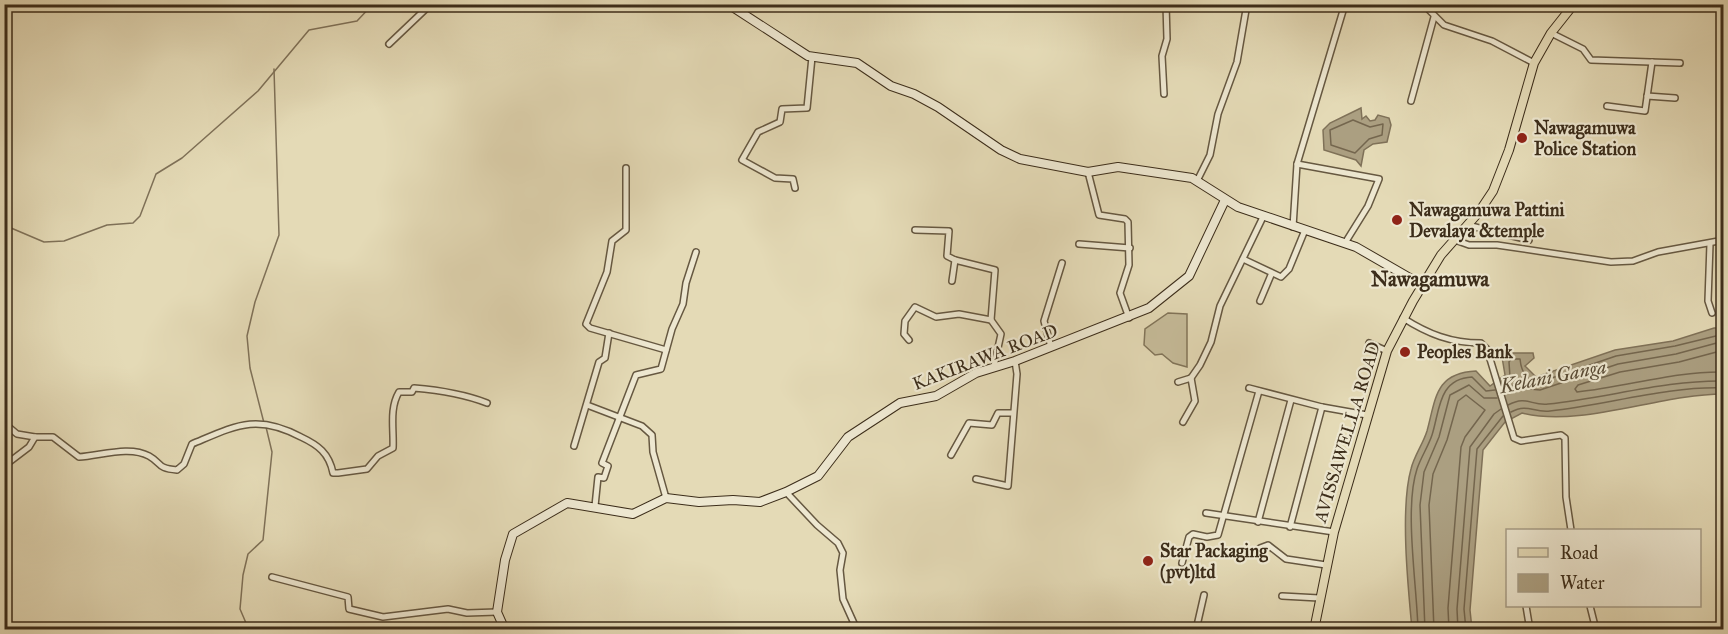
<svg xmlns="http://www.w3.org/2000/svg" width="1728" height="634" viewBox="0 0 1728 634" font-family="'IM FELL Great Primer',serif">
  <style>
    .green { fill: #c7bd9b; stroke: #82755a; stroke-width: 1.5 }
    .water { fill: #ab9f81; stroke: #7f7158; stroke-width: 1.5 }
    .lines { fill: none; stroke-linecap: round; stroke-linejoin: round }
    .shore { stroke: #74664e; stroke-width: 1.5 }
    .stream { stroke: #7f7158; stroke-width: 1.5 }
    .street-casing { stroke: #665841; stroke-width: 8 }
    .secondary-casing { stroke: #3c2d1a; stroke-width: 10 }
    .primary-casing { stroke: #3c2d1a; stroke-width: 10 }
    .street { stroke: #ede7d0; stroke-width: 5 }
    .secondary { stroke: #ede7d0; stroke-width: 8 }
    .primary { stroke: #e4dab6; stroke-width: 8 }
    .poi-dot { fill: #8f2418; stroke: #ede7d0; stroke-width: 2 }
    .labels { text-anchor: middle; stroke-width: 4.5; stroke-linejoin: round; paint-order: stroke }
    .poi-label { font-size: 18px; font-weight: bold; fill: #3c2d1a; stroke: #ede7d0; text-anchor: start }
    .street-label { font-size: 18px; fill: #3c2d1a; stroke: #ede7d0 }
    .water-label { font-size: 20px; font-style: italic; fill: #584a34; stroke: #ede7d0 }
    .quarter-label { font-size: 21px; font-weight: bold; fill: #3c2d1a; stroke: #ede7d0 }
  </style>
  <rect width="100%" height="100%" fill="#e4dab6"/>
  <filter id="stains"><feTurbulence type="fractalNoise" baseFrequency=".00333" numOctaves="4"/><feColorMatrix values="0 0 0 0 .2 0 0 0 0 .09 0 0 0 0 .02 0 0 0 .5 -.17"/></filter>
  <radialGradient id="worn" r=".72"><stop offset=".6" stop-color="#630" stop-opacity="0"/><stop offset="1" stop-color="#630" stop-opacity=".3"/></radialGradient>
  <polygon class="green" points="1168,313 1187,314 1187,367 1173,363 1162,354 1155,355 1144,345 1145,329"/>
  <g class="water">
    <polygon points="1361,108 1362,119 1366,116 1370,121 1375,120 1378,115 1389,118 1391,125 1387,142 1373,144 1364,150 1361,166 1356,160 1324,150 1323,130 1330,123"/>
    <path d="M1714,328H1723V394C1660,394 1581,428 1522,413L1505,422L1483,450L1470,610L1472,629H1412C1408,587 1400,508 1411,469C1414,456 1423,444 1427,431C1436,398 1435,373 1476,371L1490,386L1505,375L1502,357L1509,353H1533L1534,358L1525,366L1536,377L1615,350L1673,341Z"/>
  </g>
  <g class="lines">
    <g class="shore">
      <polygon points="1353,120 1370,127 1383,124 1382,135 1369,139 1355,153 1331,145 1330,130"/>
      <path d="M1724,350L1679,362L1620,372L1578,385L1575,389L1577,392C1627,387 1674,371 1724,372"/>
      <path d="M1502,386L1510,377L1509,362L1511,359H1520C1521,369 1525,380 1537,383L1616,356L1675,346L1724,334"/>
      <polyline points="1505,393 1518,380 1530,389 1540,390 1618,364 1676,354 1724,341"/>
      <path d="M1508,405C1527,395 1531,406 1548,404C1607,398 1665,380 1724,381"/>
      <path d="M1511,412C1528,403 1533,413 1550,411C1607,405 1666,386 1724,388"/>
      <path d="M1418,630C1417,586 1404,508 1417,469C1421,457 1428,447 1432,435C1440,410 1438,379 1472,377L1486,391L1495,390"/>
      <polyline points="1425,630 1420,505 1424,472 1439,437 1450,395 1469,385 1484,398 1497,398"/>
      <polyline points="1434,630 1429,505 1433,474 1447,440 1458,401 1466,395 1485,410 1465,437 1461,447 1448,608 1449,630"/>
      <polyline points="1458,630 1457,609 1470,447 1494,414 1501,409"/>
      <polyline points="1466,630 1464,609 1477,449 1503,416"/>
    </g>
    <g class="stream">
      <polyline points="4,225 44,242 64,241 107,225 133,223 140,216 156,174 182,158 258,91 309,30 357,21 373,4"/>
      <polyline points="264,423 250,368 247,336 255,302 279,235 274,69"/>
      <polyline points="249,630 240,609 243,575 248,554 263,540 272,452 266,427"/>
    </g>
    <defs>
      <g id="street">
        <polyline points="1423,4 1444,25 1492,41 1534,63"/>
        <polyline points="1551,33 1583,49 1591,60 1680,63"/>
        <polyline points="389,44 431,4"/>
        <polyline points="1164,94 1162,56 1167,39 1166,4"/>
        <polyline points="1647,96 1675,98"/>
        <polyline points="1411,101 1434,17"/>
        <polyline points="1607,106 1645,111 1652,62"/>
        <polyline points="1297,164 1379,179 1368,206 1345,243"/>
        <polyline points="626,168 626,230 612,241 607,272 586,324 590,328 666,350"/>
        <polyline points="1088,172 1099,215 1125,219 1128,222 1129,265 1120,293 1129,318"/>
        <polyline points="1197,181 1210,155 1218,114 1237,62 1247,4"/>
        <polyline points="795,188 793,179 775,178 742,160 758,132 780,122 782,109 807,108 812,57"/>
        <polyline points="1467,225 1529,240"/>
        <polyline points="1293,227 1297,164 1345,4"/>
        <polyline points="915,230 949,231 947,256 955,260"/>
        <polyline points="1455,240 1469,245 1497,245 1611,262 1633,261 1658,252 1724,240"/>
        <polyline points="1079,244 1130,248"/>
        <polyline points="1710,244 1708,301 1712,313"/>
        <polyline points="1243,259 1281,277 1289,269 1305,230"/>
        <polyline points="952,281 955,260 995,270 991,320 1001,334 994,366"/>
        <polyline points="1260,301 1271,275"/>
        <path d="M1403,318C1428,334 1451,343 1481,343L1487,349L1514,438L1521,441L1561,435L1565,438L1566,497L1571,530"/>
        <polyline points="909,340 904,334 905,321 915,307 936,317 959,314 991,320"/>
        <polyline points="1369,343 1387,351"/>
        <polyline points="1051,347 1044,321 1062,263"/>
        <polyline points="1178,382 1191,378 1200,365 1211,342 1220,306 1263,217"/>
        <polyline points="1249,388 1322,407 1367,415"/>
        <polyline points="587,405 642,426 652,435 653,452 666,498"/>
        <polyline points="1183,422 1195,401 1191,378"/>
        <polyline points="4,423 17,434 35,437 29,447 4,466"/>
        <path d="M35,437H53L79,457C100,456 129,445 149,456C163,464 156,468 177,470L184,464L192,444C235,426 256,413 301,437C318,445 329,453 333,473H338L367,469L378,456L393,448C394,429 389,409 399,392H412L414,388C438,390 464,394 487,403"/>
        <polyline points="574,446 599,362 605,358 609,333"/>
        <polyline points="951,455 969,423 992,425 998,413 1013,413"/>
        <polyline points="976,479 1008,486 1017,374 1015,361"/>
        <polyline points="786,492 817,525 838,543 843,553 840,570 843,599 857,630"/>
        <polyline points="595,506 598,477 604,478 608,466 602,463 636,375 661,369 672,329 683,304 686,283 696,252"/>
        <polyline points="1206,513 1334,532"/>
        <polyline points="1258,522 1291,400"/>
        <polyline points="1290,527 1322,407"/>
        <polyline points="1261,553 1260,548 1268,545 1286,559 1326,565"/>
        <polyline points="1182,563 1189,537 1193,534 1207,537 1218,535 1259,391"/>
        <polyline points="272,577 348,597 349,609 383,617 448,609 467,613 497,612"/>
        <polyline points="1282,596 1319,598"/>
        <polyline points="1526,606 1530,630"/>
        <polyline points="1590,606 1596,630"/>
        <polyline points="1196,630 1204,595"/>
      </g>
      <g id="secondary">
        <polyline points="728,4 808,56 857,63 891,86 914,94 938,107 1001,150 1020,159 1088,172 1118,167 1192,178 1238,207 1356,247 1422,285"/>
        <polyline points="505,630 497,612 505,560 513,534 567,503 633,514 666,498 699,502 733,500 760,502 786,492 818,476 848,437 900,403 936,396 976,373 1015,361 1149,308 1189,276 1225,200"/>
      </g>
      <polyline id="primary" points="1314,630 1334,532 1387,351 1413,301 1441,255 1479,212 1493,191 1509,150 1534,63 1551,33 1574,4"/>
    </defs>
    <use href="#street" class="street-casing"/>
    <use href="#secondary" class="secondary-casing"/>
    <use href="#primary" class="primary-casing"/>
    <use href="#street" class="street"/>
    <use href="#secondary" class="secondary"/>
    <use href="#primary" class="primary"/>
  </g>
  <g class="poi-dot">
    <circle cx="1522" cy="138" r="6"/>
    <circle cx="1397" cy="220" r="6"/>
    <circle cx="1405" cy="352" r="6"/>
    <circle cx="1148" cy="561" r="6"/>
  </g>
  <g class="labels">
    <g class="poi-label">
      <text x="1534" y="134">Nawagamuwa<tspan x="1534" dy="21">Police Station</tspan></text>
      <text x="1409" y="216">Nawagamuwa Pattini<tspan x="1409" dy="21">Devalaya &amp;temple</tspan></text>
      <text x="1417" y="358">Peoples Bank</text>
      <text x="1160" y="557">Star Packaging<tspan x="1160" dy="21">(pvt)ltd</tspan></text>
    </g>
    <g class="street-label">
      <text transform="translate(985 357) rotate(-21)" y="6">KAKIRAWA ROAD</text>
      <text transform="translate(1347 432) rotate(-73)" y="6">AVISSAWELLA ROAD</text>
    </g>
    <g class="water-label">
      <text transform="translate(1553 376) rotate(-11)" y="7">Kelani Ganga</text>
    </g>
    <g class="quarter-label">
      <text x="1430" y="286">Nawagamuwa</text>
    </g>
  </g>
  <rect width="1728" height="634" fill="none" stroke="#e4dab6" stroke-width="24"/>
  <rect x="6" y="6" width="1716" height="622" fill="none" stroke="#3c2d1a" stroke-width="3"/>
  <rect x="12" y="12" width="1704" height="610" fill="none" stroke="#3c2d1a" stroke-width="1.5"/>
  <rect x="1506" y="529" width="195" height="78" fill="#ede7d0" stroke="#a69d87" stroke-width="1.5"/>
  <rect x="1518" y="548" width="30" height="9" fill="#e4dab6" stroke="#a69d87" stroke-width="1.5"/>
  <text x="1560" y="559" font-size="18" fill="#3c2d1a">Road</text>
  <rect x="1518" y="574" width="30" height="18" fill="#ab9f81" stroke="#a69d87" stroke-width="1.5"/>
  <text x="1560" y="589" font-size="18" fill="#3c2d1a">Water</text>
  <rect width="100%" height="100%" filter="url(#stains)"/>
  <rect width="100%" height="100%" fill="url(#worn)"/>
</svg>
